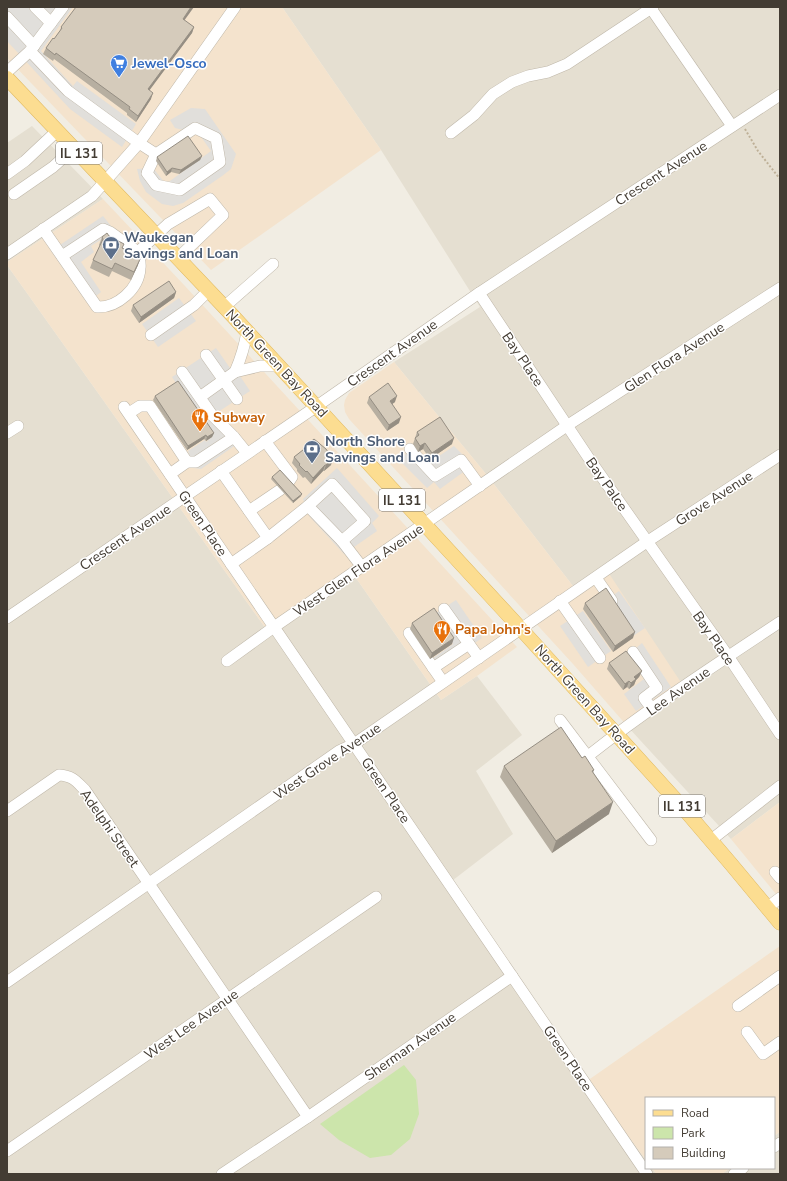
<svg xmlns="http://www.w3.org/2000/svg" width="787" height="1181" viewBox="0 0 787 1181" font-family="'Nunito Sans',sans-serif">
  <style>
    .residential { fill: #e5dfd1 }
    .commercial { fill: #f4e3cd }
    .green { fill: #cce5ab }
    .parking { fill: #e1dfdb }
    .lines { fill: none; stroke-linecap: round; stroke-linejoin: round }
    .minor-casing { stroke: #bfb7a9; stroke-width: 12 }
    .major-casing { stroke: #e1ba61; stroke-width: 15 }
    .path { stroke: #beb097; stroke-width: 2; stroke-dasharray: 2 2; stroke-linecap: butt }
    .minor { stroke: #fff; stroke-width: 11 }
    .major { stroke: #fcdd91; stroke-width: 14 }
    .wall { fill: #b7afa1 }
    .shaded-wall { fill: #958e83 }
    .building { fill: #d5cbbb; stroke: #958e83 }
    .labels { text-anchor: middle; stroke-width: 3; stroke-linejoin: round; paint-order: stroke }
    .shield { fill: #fff; stroke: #7b7670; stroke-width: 1 }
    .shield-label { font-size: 13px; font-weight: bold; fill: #433c33 }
    .shop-label { font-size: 14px; font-weight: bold; fill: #366cbe; stroke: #fff; text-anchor: start }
    .street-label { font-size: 14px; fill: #433c33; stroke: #fff }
    .service-label { font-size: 14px; font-weight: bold; fill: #4e5e75; stroke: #fff; text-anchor: start }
    .food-label { font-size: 14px; font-weight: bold; fill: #c56008; stroke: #fff; text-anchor: start }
  </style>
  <rect width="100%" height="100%" fill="#f1ede3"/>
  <g class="residential">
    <polygon points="282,7 780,7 780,802 731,839 628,727 573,586 486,474 394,362 480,307 381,150"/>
    <polygon points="32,126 103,199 7,262 7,143"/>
    <polygon points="7,265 271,636 356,578 441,700 477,676 522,735 476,771 513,834 444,887 646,1160 646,1168 652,1168 656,1174 7,1174"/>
    <polygon points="780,1132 780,1174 722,1174 730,1168 774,1168 774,1136"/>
  </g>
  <g class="commercial">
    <polygon points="7,7 282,7 381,150 211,270 7,58"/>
    <polygon points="103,199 185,286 517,647 477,676 441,700 356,578 271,636 7,265 7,262"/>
    <polygon points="394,362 486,474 573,586 604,566 684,687 628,727 573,664 349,419 345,412 344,405 345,400 349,393"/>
    <polygon points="780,802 780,899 731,839"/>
    <polygon points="780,946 780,1132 774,1136 774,1098 646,1098 646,1160 587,1081"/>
    <polygon points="652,1168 730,1168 722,1174 656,1174"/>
  </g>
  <polygon class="green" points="404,1065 416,1080 419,1114 410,1139 391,1155 370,1158 339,1140 320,1124"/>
  <g class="parking">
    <polygon points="7,7 73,7 41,51 73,86 77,81 136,124 122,147 70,109 7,41"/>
    <polygon points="191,108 205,109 236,154 231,169 222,176 183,203 173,206 162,204 146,192 140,181 137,169 153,168 165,183 170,181 211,151 199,134 175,128 170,120"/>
    <polygon points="103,216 115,231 91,246 94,252 81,262 101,292 87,303 51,251"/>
    <polygon points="179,298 196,321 158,347 142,324"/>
    <polygon points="216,348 230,368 240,376 250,391 218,412 243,440 201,469 193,468 188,451 205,440 206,442 212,437 172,377"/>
    <polygon points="454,446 473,465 440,489 434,482 427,488 399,460 407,453 430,462"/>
    <polygon points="337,468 379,516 372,523 377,531 344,554 310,517 303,499"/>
    <polygon points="619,591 645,628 633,636 608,599"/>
    <polygon points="456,600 482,638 432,672 426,663 453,644 433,615"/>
    <polygon points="583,611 611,651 588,667 560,626"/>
    <polygon points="642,643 671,687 636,711 624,694 644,679 626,657"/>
  </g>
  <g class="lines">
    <defs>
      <g id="minor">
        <polyline points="35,7 51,23"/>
        <polyline points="650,7 732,126"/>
        <polyline points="7,17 34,46"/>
        <polyline points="30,51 68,91 139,143 156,154 195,128 216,138 220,162 180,190 156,185 147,173 156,154"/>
        <polyline points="7,72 30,51 63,7"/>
        <polyline points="451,133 474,115 493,94 512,82 528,76 548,72 567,64 653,7"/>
        <polyline points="7,174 25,161 57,131"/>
        <polyline points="14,194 53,167 74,148"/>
        <path d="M43,229L97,307C117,308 139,289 140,268C141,263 139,257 138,252L168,224L210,199L223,215L178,258"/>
        <polyline points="7,254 92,196 139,143 235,7"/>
        <polyline points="62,256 103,229 110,232 138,252"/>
        <polyline points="479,293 592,463 728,656 780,734"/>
        <polyline points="224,307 273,264"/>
        <polyline points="151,335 194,305 209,290"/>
        <polyline points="206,355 237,399"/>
        <polyline points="182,372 212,415 234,437 247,453"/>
        <path d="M235,372C241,358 245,345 247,331"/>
        <polyline points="200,397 235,372 260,366 279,366"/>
        <polyline points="124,407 647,1174"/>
        <polyline points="129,413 140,406 150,406 187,462"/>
        <polyline points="7,433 18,426"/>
        <polyline points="265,441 292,477 288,483"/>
        <polyline points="410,449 435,476 461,460 480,486"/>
        <polyline points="221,471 268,538 231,564"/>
        <polyline points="170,474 187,462 196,462 234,437"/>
        <polyline points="308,506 342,541 362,567"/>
        <polyline points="249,511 280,490"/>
        <polyline points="268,538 308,506 332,484 365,521 342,541"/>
        <polyline points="596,578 612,601"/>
        <polyline points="560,601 600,658"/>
        <polyline points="444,609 479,658"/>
        <polyline points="7,618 317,406 479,293 780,95"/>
        <polyline points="409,633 443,682"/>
        <polyline points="633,652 657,688 644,698 652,709"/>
        <polyline points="227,661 274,627 568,425 780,288"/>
        <polyline points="433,668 469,644"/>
        <polyline points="560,720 651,840"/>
        <path d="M588,756C649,708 715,665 780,622"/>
        <path d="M7,811L59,775C73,776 76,781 85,790L308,1117"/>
        <polyline points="711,840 780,786"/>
        <polyline points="775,872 780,878"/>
        <polyline points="768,907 780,898"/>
        <polyline points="7,982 339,751 354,744 648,541 780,455"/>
        <polyline points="738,1006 780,976"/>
        <polyline points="747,1032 763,1054 780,1042"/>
        <polyline points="774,1147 780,1143"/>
        <polyline points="7,1151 376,897"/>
        <polyline points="222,1174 308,1117 512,976"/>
        <polyline points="734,1174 743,1168"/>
      </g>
      <polyline id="major" points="7,78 231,314 521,629 684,809 731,864 780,923"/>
    </defs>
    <use href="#minor" class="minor-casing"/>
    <use href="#major" class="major-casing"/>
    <polyline class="path" points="745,129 758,151 780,179"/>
    <use href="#minor" class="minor"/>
    <use href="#major" class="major"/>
  </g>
  <g class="wall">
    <polygon points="184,20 194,27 192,33 149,90 151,99 136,122 127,115 127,113 54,59 53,61 43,54 46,48 54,39 60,31 61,27"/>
    <polygon points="202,156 200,160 179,174 171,172 166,176 156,161 157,157"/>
    <polygon points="109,236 122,248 138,265 131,280 112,271 109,277 90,268 93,260 100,246 99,245 102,237"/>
    <polygon points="176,292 174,298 139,323 131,311 133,305"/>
    <polygon points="155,396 214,433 212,437 206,441 204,439 187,450 153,400"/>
    <polygon points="369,397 395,402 392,404 399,423 387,431 367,403"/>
    <polygon points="417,432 452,444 430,459 423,449 418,452 413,444"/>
    <polygon points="307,445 331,465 324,471 323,471 311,484 305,477 303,478 297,471 297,469 292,463 294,457 307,447"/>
    <polygon points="272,477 301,496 293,503 271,479"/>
    <polygon points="585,603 633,638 613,652 583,609"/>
    <polygon points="412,623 452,644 430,659 410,629"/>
    <polygon points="609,663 642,671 639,677 636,680 634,685 629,689 627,687 623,690 607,669"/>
    <polygon points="582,758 594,770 593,773 609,814 552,853 500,777 504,766"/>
  </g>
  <g class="shaded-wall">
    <polygon points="191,7 194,7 181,25 183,19"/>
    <polygon points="194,27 192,33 146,95 148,89"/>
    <polygon points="153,93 151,99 136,122 138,116"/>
    <polygon points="202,156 200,160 179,174 181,170"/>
    <polygon points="172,168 171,172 166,176 167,172"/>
    <polygon points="141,257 138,265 131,280 134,272"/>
    <polygon points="176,292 174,298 139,323 141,317"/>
    <polygon points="397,396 395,402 388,407 390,401"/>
    <polygon points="401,417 399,423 387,431 389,425"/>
    <polygon points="214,433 212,437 206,441 207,437"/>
    <polygon points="206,435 204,439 187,450 188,446"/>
    <polygon points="454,438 452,444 430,459 432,453"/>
    <polygon points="425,443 423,449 418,452 420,446"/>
    <polygon points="333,459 331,465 324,471 326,465"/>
    <polygon points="325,465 323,471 311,484 313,478"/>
    <polygon points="302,494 301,496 293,503 293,501"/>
    <polygon points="635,632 633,638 613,652 615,646"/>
    <polygon points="454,638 452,644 430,659 432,653"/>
    <polygon points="642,671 639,677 636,680 634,685 629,689 631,683 634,677"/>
    <polygon points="629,681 627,687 623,690 625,684"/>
    <polygon points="613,802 609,814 552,853 556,841"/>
  </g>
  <g class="building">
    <polygon points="76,7 191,7 183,19 194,27 148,89 153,93 138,116 129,109 130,107 56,53 55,55 46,48 53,38 54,39 62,28 61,27"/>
    <polygon points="188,136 202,156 181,170 172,168 167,172 157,157"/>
    <polygon points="107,233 109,236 124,244 122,248 141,257 134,272 115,263 112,269 93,260 103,239 102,237"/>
    <polygon points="169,281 176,292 141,317 133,305"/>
    <polygon points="178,381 214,433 207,437 206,435 188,446 155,396"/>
    <polygon points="388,383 397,396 390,401 401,417 389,425 369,397"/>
    <polygon points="440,417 454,438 432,453 425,443 420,446 415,438 419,435 417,432"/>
    <polygon points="314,439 326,449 333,459 326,465 325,465 313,478 307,471 306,472 299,465 300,464 294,457 308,446 307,445"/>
    <polygon points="280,470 302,494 293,501 272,477"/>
    <polygon points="606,588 635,632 615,646 585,603"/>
    <polygon points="434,608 454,638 432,653 412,623"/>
    <polygon points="626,651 642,671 634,677 636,679 631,683 629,681 625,684 609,663"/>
    <polygon points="561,727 582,758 585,756 594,770 592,771 613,802 556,841 504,766"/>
  </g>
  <defs>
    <symbol id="supermarket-pin" viewBox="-11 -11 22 30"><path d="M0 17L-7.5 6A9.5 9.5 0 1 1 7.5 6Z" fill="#3f7fe0" stroke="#fff"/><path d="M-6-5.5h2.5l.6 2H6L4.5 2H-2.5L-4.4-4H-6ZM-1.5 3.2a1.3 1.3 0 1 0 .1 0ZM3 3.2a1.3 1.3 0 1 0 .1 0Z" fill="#fff"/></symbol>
    <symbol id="bank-pin" viewBox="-11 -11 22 30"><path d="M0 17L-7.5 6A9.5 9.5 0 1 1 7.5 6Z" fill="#5c6f8a" stroke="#fff"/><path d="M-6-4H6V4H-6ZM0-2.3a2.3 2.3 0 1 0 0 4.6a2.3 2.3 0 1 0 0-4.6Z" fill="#fff"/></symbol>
    <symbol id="restaurant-pin" viewBox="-11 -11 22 30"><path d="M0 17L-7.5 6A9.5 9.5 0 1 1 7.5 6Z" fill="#e8710a" stroke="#fff"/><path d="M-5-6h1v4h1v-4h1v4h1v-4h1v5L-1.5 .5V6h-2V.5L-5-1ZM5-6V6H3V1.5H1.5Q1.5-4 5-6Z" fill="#fff"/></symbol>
  </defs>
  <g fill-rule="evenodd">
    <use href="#supermarket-pin" x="109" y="53" width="20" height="27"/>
    <use href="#bank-pin" x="101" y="235" width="20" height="27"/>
    <use href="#restaurant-pin" x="190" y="407" width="20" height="27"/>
    <use href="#bank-pin" x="302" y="439" width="20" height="27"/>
    <use href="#restaurant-pin" x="432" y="619" width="20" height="27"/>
  </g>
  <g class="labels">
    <g class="shield">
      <rect x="56" y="142" width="46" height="22" rx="3"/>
      <rect x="379" y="489" width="46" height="22" rx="3"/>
      <rect x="659" y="795" width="46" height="22" rx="3"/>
    </g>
    <g class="shield-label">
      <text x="79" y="158">IL 131</text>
      <text x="402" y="505">IL 131</text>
      <text x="682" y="811">IL 131</text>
    </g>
    <g class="shop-label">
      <text x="132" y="68">Jewel-Osco</text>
    </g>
    <g class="street-label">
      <text transform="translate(661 173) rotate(-33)" y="5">Crescent Avenue</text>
      <text transform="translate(392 353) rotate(-35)" y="5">Crescent Avenue</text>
      <text transform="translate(674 357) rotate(-33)" y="5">Glen Flora Avenue</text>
      <text transform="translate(523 359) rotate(56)" y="5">Bay Place</text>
      <text transform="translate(277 363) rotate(47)" y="5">North Green Bay Road</text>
      <text transform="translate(607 484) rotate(55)" y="5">Bay Palce</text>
      <text transform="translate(714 498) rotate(-33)" y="5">Grove Avenue</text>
      <text transform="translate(203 523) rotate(56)" y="5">Green Place</text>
      <text transform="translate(125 537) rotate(-34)" y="5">Crescent Avenue</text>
      <text transform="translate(358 570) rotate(-34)" y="5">West Glen Flora Avenue</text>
      <text transform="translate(714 638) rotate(55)" y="5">Bay Place</text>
      <text transform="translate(678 691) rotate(-35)" y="5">Lee Avenue</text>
      <text transform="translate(585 699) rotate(48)" y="5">North Green Bay Road</text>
      <text transform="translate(327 761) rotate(-34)" y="5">West Grove Avenue</text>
      <text transform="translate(386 790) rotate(56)" y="5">Green Place</text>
      <text transform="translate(110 828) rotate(55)" y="5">Adelphi Street</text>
      <text transform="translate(191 1024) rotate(-35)" y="5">West Lee Avenue</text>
      <text transform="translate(410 1046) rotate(-35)" y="5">Sherman Avenue</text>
      <text transform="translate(568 1058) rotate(56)" y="5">Green Place</text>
    </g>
    <g class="service-label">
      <text x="124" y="242">Waukegan<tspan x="124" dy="16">Savings and Loan</tspan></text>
      <text x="325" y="446">North Shore<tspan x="325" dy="16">Savings and Loan</tspan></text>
    </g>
    <g class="food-label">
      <text x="213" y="422">Subway</text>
      <text x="455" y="634">Papa John's</text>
    </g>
  </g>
  <rect width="787" height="1181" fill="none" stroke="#433c33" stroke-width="16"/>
  <rect x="645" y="1097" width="130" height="72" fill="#ffffff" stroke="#b4b1ad"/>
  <rect x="653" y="1110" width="20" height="6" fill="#fcdd91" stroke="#b4b1ad"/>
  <text x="681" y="1117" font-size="12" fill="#433c33">Road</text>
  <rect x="653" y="1127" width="20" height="12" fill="#cce5ab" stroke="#b4b1ad"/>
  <text x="681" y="1137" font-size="12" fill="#433c33">Park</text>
  <rect x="653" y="1147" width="20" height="12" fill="#d5cbbb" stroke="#b4b1ad"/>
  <text x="681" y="1157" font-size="12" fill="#433c33">Building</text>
</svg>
